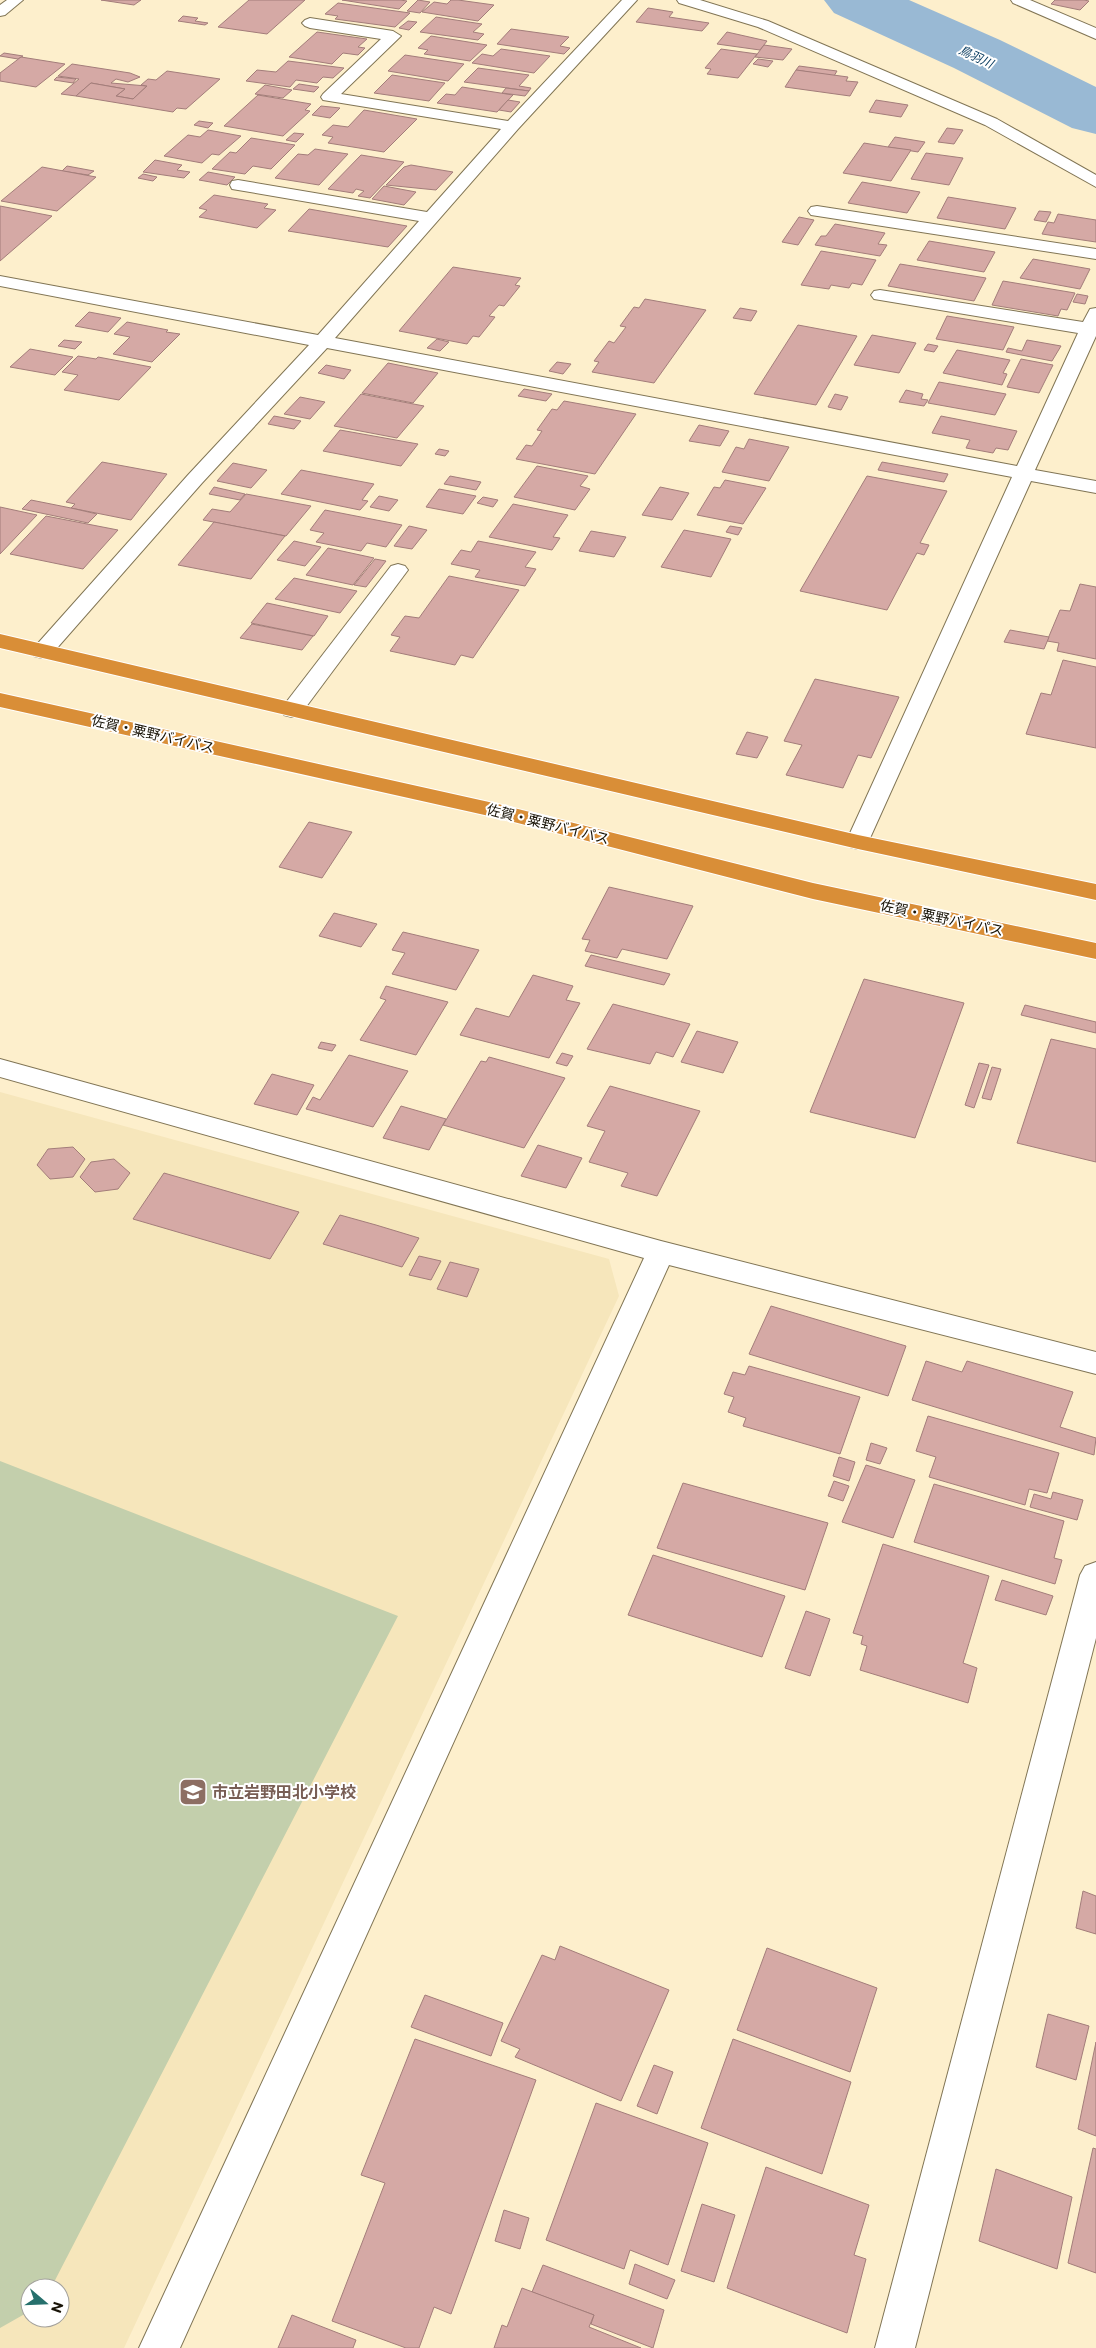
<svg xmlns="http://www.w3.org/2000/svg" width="1096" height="2348" viewBox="0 0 1096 2348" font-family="Commissioner,'Noto Sans JP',sans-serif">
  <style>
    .built { fill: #f6e6bb; fill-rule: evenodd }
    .green { fill: #c3cfac }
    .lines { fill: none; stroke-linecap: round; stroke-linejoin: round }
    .river { fill: #99b9d4; fill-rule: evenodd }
    .building { fill: #d5a9a5; stroke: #a37d7a }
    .street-casing { stroke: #817555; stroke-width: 2 }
    .highway-casing { stroke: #fff; stroke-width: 2 }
    .street { fill: #fff; fill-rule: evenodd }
    .highway { fill: #d98e37; fill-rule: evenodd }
    .labels { text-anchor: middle; stroke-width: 4; stroke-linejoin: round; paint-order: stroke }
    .far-water-label { font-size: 12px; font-style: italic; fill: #00365b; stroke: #fff }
    .street-label { font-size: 14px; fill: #181307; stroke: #fff }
    .near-education-label { font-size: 16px; font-weight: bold; fill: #785e54; stroke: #fff; text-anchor: start }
  </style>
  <rect width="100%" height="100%" fill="#fdefcc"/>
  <path class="built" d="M0,1092L609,1259L619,1296L124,2348H0ZM30,2288H60V2318H30Z"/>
  <polygon class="green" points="0,1461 398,1616 51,2288 30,2288 30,2311 0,2328"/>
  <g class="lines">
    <polygon class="river" points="824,0 909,0 1000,40 1096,87 1096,134 1072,128 954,68 834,13"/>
  </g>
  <g class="building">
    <polygon points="101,0 141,0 134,5"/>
    <polygon points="249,0 305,0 267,34 218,27"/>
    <polygon points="342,0 400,0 407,1 399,9"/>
    <polygon points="418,0 430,2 420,13 407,11"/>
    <polygon points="451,0 458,0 494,5 478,21 422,12 434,2 447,4"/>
    <polygon points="1055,0 1084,0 1089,1 1080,10 1051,4"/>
    <polygon points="338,3 410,13 395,27 335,19 338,16 325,14"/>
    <polygon points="648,8 673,12 669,17 709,23 702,31 636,22"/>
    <polygon points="183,16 198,18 195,21 208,23 205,25 178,21"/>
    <polygon points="436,17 482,24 473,32 484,34 478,40 420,32"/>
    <polygon points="408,21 417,22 409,30 399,28"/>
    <polygon points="511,29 569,37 560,46 570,48 564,54 497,44"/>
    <polygon points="317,32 367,39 358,47 365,48 358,55 343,53 332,64 289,57"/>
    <polygon points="727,32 767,41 760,50 717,44"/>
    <polygon points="431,36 487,45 470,61 424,54 428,50 418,48"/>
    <polygon points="764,45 792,49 783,60 755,57"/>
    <polygon points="501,49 550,56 534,73 472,63 482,54 493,56"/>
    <polygon points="721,49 757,54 738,78 707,74 711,69 705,68"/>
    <polygon points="4,53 23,56 18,59 0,56"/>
    <polygon points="405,55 464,64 448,81 388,71"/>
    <polygon points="21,57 65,64 36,87 0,81 0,73"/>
    <polygon points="758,59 773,61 768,67 753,64"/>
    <polygon points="288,61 344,68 333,78 323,77 317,83 296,80 290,87 246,81 257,70 276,72"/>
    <polygon points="72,64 130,73 140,77 128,82 116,79 111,83 147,86 133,99 116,96 125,89 91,83 76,96 61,94 79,79 58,76"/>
    <polygon points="799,66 837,71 834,76 796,70"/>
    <polygon points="478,68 529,75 519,86 531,88 529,91 464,82"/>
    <polygon points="796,70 848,77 846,81 858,82 850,96 785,87"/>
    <polygon points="167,71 220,79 186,109 177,108 173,112 76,96 91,83 125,89 116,96 133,99 147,86 141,85 148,79 156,80"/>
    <polygon points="392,75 445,83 429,101 374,93"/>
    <polygon points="57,77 76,79 73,83 54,80"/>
    <polygon points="299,84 319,87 314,92 293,89"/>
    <polygon points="265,85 292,90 283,98 255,94"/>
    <polygon points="462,87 513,95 497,112 437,103 446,94 455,95"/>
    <polygon points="506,88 529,91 525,96 502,93"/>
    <polygon points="258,95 311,104 305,110 310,111 283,136 224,126"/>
    <polygon points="508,100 520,102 511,112 499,110"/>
    <polygon points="876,100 908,105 901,117 869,112"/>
    <polygon points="321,106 340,108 330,118 312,115"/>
    <polygon points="364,110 417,119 384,152 328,143 333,137 322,135 333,125 348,127"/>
    <polygon points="199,121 213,123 208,128 194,125"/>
    <polygon points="947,128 963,130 954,144 938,142"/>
    <polygon points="208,130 241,136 219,155 212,154 202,163 164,156 188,135 200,137"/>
    <polygon points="294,133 304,134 296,142 286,140"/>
    <polygon points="895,137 925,142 918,152 888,147"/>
    <polygon points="251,138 295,145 271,169 253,166 245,174 212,169 230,152 236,153"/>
    <polygon points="864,143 888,147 911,150 891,181 843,173"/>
    <polygon points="315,149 348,154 319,185 275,178 298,154 308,155"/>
    <polygon points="926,153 963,158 949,185 911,179"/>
    <polygon points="361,155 404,162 370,198 358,196 364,191 356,189 353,193 328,189"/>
    <polygon points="155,160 182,165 177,170 190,172 184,178 143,172"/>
    <polygon points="411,165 453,172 436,190 386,185 404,167"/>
    <polygon points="67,166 94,171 88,175 62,171"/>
    <polygon points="42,167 96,177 57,211 1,201"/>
    <polygon points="208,172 235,177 227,185 199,180"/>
    <polygon points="143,174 157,177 153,181 138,178"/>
    <polygon points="862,182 920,192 907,213 848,203"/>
    <polygon points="384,186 416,192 404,205 372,199"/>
    <polygon points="214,195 268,204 264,208 276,210 257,228 199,217 207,210 199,208"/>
    <polygon points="948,197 1016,208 1005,229 937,218"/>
    <polygon points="0,206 52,216 0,261"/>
    <polygon points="309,209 407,226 388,247 288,231"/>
    <polygon points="1039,211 1051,212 1046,222 1034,220"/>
    <polygon points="1058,214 1096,220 1096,242 1042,234 1048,222 1054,223"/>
    <polygon points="799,217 814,220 798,245 782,242"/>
    <polygon points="835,224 885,233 878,244 887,245 880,256 815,245 821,236 826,236"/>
    <polygon points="929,241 995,252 984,272 917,260"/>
    <polygon points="821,251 876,260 862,285 852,283 849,288 831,285 829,289 801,285"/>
    <polygon points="1033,259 1090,269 1080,289 1020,278"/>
    <polygon points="900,264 986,278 974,301 888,286"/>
    <polygon points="453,267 521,278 515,285 520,286 504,306 499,305 489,316 495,317 479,337 473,336 467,344 399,331"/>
    <polygon points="1003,281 1075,293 1067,310 1061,309 1058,316 992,305"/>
    <polygon points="1077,294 1088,296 1085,304 1073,302"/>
    <polygon points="645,299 706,310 654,383 592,372 599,362 594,361 609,341 614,343 626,327 620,326 634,307 639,308"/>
    <polygon points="740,308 757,311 751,321 733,318"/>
    <polygon points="89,312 121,318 108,332 75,326"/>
    <polygon points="947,316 1014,327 1003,350 936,339"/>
    <polygon points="127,322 168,330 166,332 180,334 152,362 113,354 130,337 114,334"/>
    <polygon points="798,325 857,336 816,405 754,394"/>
    <polygon points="872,335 916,343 899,373 854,365"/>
    <polygon points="437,339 449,342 440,351 427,348"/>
    <polygon points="64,340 82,342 75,349 58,346"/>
    <polygon points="1027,340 1061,346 1052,361 1006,352 1008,348 1022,351"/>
    <polygon points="928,344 938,346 934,352 924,350"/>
    <polygon points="30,349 73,357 55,375 10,367"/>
    <polygon points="957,350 1010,360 1003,373 1007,374 1002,385 943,373"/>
    <polygon points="78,356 96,359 98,357 151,367 119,400 64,390 78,375 62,372"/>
    <polygon points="1021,359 1053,365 1039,393 1007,387"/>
    <polygon points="557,362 571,364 563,374 549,371"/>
    <polygon points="388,363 438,373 413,403 362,393"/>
    <polygon points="326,365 351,370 344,379 318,373"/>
    <polygon points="939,382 1006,394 995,415 928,403"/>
    <polygon points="524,389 552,394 546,401 518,396"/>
    <polygon points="906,390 923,394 921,399 928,400 924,406 899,402"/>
    <polygon points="361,394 424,406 397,438 334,426"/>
    <polygon points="835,394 848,397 841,410 828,407"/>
    <polygon points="300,397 325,402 310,419 284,414"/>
    <polygon points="564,401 636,414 595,474 516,459 526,445 532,446 542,431 537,430 552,409 557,410"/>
    <polygon points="274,416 301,421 294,429 268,424"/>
    <polygon points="941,416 1017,431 1008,450 996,448 993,453 966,448 970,440 932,433"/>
    <polygon points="699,425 729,431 720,446 689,441"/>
    <polygon points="340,430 418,444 401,466 323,451"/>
    <polygon points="749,439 789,447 769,481 722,472 736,447 744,449"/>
    <polygon points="439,449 449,451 445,456 435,454"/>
    <polygon points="102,462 167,474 131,520 71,508 75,504 66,502"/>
    <polygon points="882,462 948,474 944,482 878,470"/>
    <polygon points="233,463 267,470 251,488 217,481"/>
    <polygon points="537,466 588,476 580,486 590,489 575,510 514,497"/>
    <polygon points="301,470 374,484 362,500 368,501 360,510 281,494"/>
    <polygon points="450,476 481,482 476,490 444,484"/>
    <polygon points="867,476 947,491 920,543 929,545 924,555 917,553 887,610 800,591"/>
    <polygon points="725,480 766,488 743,524 697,515 714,487 720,488"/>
    <polygon points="214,487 245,494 240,500 209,494"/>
    <polygon points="660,487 689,493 672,520 642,515"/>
    <polygon points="439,489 476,496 463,514 426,507"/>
    <polygon points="246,494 311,506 286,536 203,520 212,509 230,512"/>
    <polygon points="379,496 398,500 389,511 370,507"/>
    <polygon points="483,497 498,500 493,507 477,503"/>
    <polygon points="31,500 71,508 97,514 88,523 22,509"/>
    <polygon points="513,504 568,515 553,537 560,538 552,550 489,537"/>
    <polygon points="0,507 37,515 0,554"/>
    <polygon points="325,510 402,525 386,547 367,543 361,551 316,542 324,533 310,530"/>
    <polygon points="46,516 118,530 83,569 10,554"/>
    <polygon points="214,522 285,536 251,579 178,565"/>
    <polygon points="409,526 427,530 412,549 394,546"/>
    <polygon points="730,526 742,528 738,535 726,532"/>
    <polygon points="684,530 731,539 711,577 661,567"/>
    <polygon points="591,531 626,537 614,557 579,551"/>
    <polygon points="294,541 321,547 305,566 277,560"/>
    <polygon points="478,541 536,552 525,567 536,569 525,586 475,577 480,570 451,564 461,550 471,552"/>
    <polygon points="328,548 374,558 353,585 306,575"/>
    <polygon points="375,559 386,561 366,587 354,585"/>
    <polygon points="449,576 519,590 473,658 461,655 455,665 390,651 400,637 391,635 405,616 419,618"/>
    <polygon points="294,578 357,591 340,613 275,599"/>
    <polygon points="1080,584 1096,587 1096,659 1057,651 1059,643 1047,641 1060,610 1070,611"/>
    <polygon points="267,603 328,616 314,636 251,623"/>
    <polygon points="252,624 313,636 302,650 240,638"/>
    <polygon points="1010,630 1049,637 1044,649 1004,642"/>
    <polygon points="1063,660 1096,667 1096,748 1026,734 1041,693 1051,695"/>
    <polygon points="815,679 899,697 871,758 858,755 843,788 786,775 802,745 784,741"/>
    <polygon points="747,732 768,737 757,758 736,754"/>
    <polygon points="309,822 352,832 322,878 279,867"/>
    <polygon points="609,887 693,906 667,959 622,949 617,958 585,951 590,940 582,939"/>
    <polygon points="334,913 377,924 361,947 319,936"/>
    <polygon points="403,932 479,950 456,990 392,974 405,953 392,950"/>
    <polygon points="591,955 670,974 664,985 585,966"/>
    <polygon points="533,975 573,986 566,1000 580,1003 549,1058 460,1035 476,1008 509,1017"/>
    <polygon points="864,979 964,1003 915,1138 810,1112"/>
    <polygon points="386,986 448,1002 416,1055 360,1040 386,1000 380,998"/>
    <polygon points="613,1004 690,1024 673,1057 656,1052 650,1064 587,1049"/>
    <polygon points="1025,1005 1096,1022 1096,1033 1021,1015"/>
    <polygon points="697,1031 738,1042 723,1073 681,1062"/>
    <polygon points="1051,1039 1096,1049 1096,1162 1017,1143"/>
    <polygon points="321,1042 336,1045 332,1051 318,1048"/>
    <polygon points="562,1053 573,1056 567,1066 556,1063"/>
    <polygon points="349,1055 408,1071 373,1127 306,1109 313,1097 320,1100"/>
    <polygon points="489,1057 565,1078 524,1148 443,1125 481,1061 486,1062"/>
    <polygon points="979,1063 989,1065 974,1108 965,1105"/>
    <polygon points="992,1067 1001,1069 991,1100 982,1098"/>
    <polygon points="272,1074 314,1085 297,1115 254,1104"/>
    <polygon points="610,1086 700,1111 657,1196 621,1186 628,1173 589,1162 605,1131 587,1126"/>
    <polygon points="401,1106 446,1119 429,1150 383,1138"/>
    <polygon points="538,1145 582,1158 566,1188 521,1176"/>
    <polygon points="73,1147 85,1159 73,1177 50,1179 37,1165 48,1149"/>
    <polygon points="114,1159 130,1173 118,1189 95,1192 80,1177 91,1162"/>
    <polygon points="164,1173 299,1212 270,1259 133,1219"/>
    <polygon points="340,1215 376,1225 419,1238 402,1267 323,1244"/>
    <polygon points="419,1256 441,1261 431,1280 409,1275"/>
    <polygon points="450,1262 479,1269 467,1297 437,1289"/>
    <polygon points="771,1306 906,1346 888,1396 749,1354"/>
    <polygon points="926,1361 962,1372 967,1361 1073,1392 1060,1427 1096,1438 1094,1455 912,1400"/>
    <polygon points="749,1366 860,1397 840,1454 743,1426 746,1418 728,1412 734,1397 724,1394 733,1372 745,1375"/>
    <polygon points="928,1416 1059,1453 1047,1493 1029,1489 1025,1505 929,1477 936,1457 916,1451"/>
    <polygon points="871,1443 887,1448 880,1464 866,1460"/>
    <polygon points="839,1457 855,1462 849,1481 833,1476"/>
    <polygon points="866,1465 915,1480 893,1538 842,1522"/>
    <polygon points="834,1481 849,1486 843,1501 828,1496"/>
    <polygon points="683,1483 828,1523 805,1590 657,1548"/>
    <polygon points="934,1484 1064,1521 1054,1558 1062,1560 1055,1584 914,1542"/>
    <polygon points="1053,1492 1083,1500 1077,1520 1030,1507 1034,1494 1051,1499"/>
    <polygon points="883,1544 989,1576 963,1663 977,1668 968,1703 860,1670 867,1646 861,1644 863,1636 853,1633"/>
    <polygon points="653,1555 785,1596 762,1657 628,1615"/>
    <polygon points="1002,1580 1053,1596 1046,1615 995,1600"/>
    <polygon points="806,1611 830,1619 810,1676 785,1668"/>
    <polygon points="1083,1891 1096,1896 1096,1934 1076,1928"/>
    <polygon points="560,1946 669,1990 621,2101 515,2057 520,2049 501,2041 542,1955 555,1960"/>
    <polygon points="767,1948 877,1988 850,2072 737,2030"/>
    <polygon points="425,1995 503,2023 491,2056 411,2027"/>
    <polygon points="1048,2014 1089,2026 1076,2080 1036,2067"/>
    <polygon points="415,2039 536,2080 451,2314 434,2307 419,2348 406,2348 332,2321 385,2183 361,2175"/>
    <polygon points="733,2039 851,2082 822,2174 701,2128"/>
    <polygon points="1096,2042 1096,2136 1078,2129"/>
    <polygon points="654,2065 673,2072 657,2114 637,2106"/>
    <polygon points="596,2103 708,2143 668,2265 630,2250 624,2269 546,2240"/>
    <polygon points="1093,2148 1096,2149 1096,2273 1068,2263"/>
    <polygon points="766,2167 869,2205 854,2255 866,2259 847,2333 727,2288"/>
    <polygon points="996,2169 1072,2197 1057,2269 979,2241"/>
    <polygon points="702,2204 735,2215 714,2282 681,2271"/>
    <polygon points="504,2210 529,2218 520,2249 495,2241"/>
    <polygon points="635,2264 675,2280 667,2299 629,2284"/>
    <polygon points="543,2265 664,2310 653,2348 591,2324 594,2315 532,2292"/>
    <polygon points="522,2288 594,2315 589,2327 641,2348 494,2348 502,2325 507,2327"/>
    <polygon points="292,2315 356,2340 353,2348 278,2348"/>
  </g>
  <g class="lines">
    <defs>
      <g id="street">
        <polygon points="7,0 23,0 5,15 0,16 0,5"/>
        <polygon points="622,0 637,0 518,129 335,338 1017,466 1078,333 874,299 871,295 874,291 880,290 1083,322 1090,309 1096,308 1096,336 1035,470 1096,481 1096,493 1031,481 866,847 858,849 850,847 846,842 1012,477 327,348 202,483 50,656 42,658 34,656 31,651 188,475 309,345 0,286 0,276 318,335 419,221 238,190 232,189 230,185 232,181 238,180 427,212 501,129 323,100 321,97 323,94 381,39 310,28 305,26 302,23 305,20 310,18 393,31 401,36 341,94 508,121"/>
        <polygon points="677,0 700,0 768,21 997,119 1096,175 1096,187 985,125 758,27 679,3"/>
        <polygon points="1011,0 1030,0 1096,28 1096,39 1013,3"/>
        <polygon points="817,206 1096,249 1096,259 811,215 808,211 811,207"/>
        <polygon points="398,564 405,566 408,570 300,715 292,717 284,715 281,710 284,705 391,566"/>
        <polygon points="0,1059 661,1241 1096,1352 1096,1374 669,1265 180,2348 139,2348 644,1258 0,1077"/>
        <polygon points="1096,1562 1096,1638 915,2348 875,2348 1080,1575 1085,1566"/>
      </g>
      <g id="highway">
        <polygon points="0,634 858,835 1096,884 1096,900 858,849 0,648"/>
        <polygon points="0,693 498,804 813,883 1096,943 1096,959 813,899 498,818 0,707"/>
      </g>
    </defs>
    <use href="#street" class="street-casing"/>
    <use href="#highway" class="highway-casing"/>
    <use href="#street" class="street"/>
    <use href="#highway" class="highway"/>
  </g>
  <defs>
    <symbol id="school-square" viewBox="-11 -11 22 22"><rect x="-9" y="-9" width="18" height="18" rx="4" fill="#8d6e63" stroke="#fff"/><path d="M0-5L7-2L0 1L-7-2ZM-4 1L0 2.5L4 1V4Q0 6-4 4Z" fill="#fff"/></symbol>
  </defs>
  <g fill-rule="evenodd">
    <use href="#school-square" x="177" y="1776" width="32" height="32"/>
  </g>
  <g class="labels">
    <g class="far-water-label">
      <text transform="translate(976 57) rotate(25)" y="4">鳥羽川</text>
    </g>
    <g class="street-label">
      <text transform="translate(153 734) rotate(13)" y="5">佐賀・粟野バイパス</text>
      <text transform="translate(548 824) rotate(14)" y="5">佐賀・粟野バイパス</text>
      <text transform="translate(942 918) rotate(12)" y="5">佐賀・粟野バイパス</text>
    </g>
    <g class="near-education-label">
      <text x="212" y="1798">市立岩野田北小学校</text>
    </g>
  </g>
  <g transform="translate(45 2303) rotate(109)"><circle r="24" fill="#ffffff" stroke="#a3a19c"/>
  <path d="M0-4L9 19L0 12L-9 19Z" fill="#26706d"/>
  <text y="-8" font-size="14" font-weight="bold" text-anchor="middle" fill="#181307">N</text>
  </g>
</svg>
